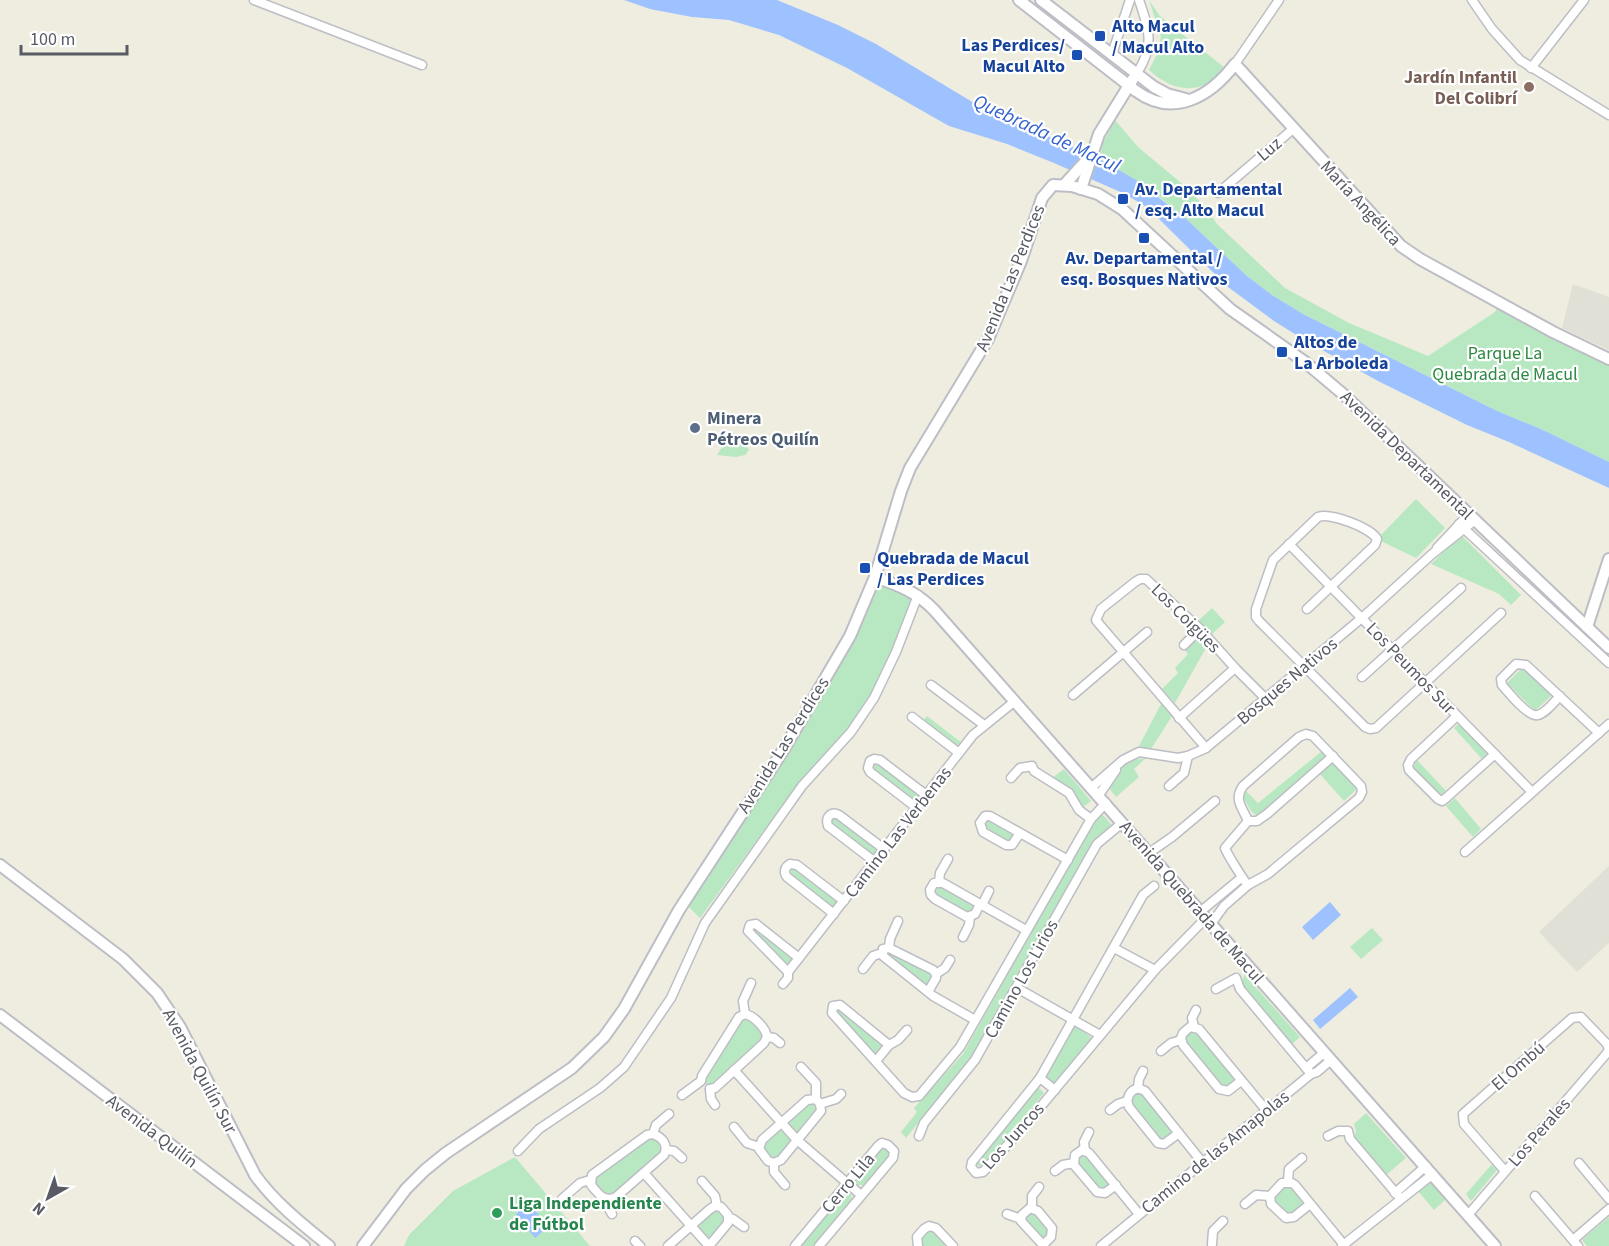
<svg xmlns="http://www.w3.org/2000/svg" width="1609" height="1246" viewBox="0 0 1609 1246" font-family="'Source Sans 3',sans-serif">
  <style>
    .industrial { fill: #e1e0d7 }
    .green { fill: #b8e8c2 }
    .water { fill: #9ec2ff }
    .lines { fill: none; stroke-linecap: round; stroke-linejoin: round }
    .minor-casing { stroke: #bdbec5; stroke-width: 11 }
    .tertiary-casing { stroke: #bdbec5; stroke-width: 14 }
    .minor { stroke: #fff; stroke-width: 8 }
    .tertiary { stroke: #fff; stroke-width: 10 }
    .transit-dot { fill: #1a4fb4; stroke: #fff; stroke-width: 2 }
    .education-dot { fill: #8d6e63; stroke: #fff; stroke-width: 2 }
    .service-dot { fill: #5c6f8a; stroke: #fff; stroke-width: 2 }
    .leisure-dot { fill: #2e9e5b; stroke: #fff; stroke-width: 2 }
    .labels { text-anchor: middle; stroke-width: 4.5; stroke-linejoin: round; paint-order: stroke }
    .transit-label { font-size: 18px; font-weight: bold; fill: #164399; stroke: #fff; text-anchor: start }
    .education-label { font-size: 18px; font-weight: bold; fill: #785e54; stroke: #fff; text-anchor: end }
    .street-label { font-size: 18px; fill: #585b63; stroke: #fff }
    .park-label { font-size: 18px; fill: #2c8741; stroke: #fff }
    .service-label { font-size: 18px; font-weight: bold; fill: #4e5e75; stroke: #fff; text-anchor: start }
    .leisure-label { font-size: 18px; font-weight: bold; fill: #27864d; stroke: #fff; text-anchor: start }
    .water-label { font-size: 20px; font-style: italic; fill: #3462cf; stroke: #fff }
  </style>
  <rect width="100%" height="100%" fill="#eeeddf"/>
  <g class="industrial">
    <polygon points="1573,284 1609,297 1609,350 1562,328"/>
    <polygon points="1609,866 1609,943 1577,972 1539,932"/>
  </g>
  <g class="green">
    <path d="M1149,0L1159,15L1167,22L1225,68C1203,96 1174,93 1149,70L1157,54L1161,37Z"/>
    <polygon points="1115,120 1138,147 1186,187 1205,207 1217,224 1285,288 1349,323 1428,356 1495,312 1497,307 1609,361 1609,462 1543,430 1495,410 1303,314 1272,295 1247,276 1183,216 1156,194 1100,159 1103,143"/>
    <path d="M731,433C741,435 745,441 749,450L745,455L736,457L717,455Z"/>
    <polygon points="1416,499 1445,528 1416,558 1381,541 1380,536"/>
    <polygon points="1461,535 1521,595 1511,605 1499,594 1431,564"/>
    <polygon points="877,584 899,592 911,599 892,651 870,696 859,714 848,729 798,784 700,918 688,906"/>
    <polygon points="1212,608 1225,622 1211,635 1198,621"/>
    <polygon points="1197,635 1207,646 1175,703 1162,689 1178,673 1175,668 1188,654 1185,650"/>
    <polygon points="1523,667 1551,696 1535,711 1507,683"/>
    <polygon points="1161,704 1172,716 1151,749 1138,748"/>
    <polygon points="927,716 962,743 959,747 956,747 923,721"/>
    <polygon points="1457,725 1461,725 1487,754 1482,759 1454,728"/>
    <polygon points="1322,751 1326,756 1257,816 1251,811 1243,797 1246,791 1258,803"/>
    <polygon points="1146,758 1134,769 1139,777 1116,797 1108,787 1126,761"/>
    <polygon points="1417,760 1446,791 1440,796 1413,767"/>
    <polygon points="1334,762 1358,788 1344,801 1320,774"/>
    <polygon points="875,763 879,764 921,796 916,803 872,770"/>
    <polygon points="1064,769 1091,801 1081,809 1051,779"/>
    <polygon points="1455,798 1481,829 1473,837 1446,806"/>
    <polygon points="1101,813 1112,825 1094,840 971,1057 906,1138 901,1132 917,1112 914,1108 963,1054 1095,819"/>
    <polygon points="833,817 836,817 879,850 874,857 830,823"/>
    <polygon points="989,819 1015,834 1010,842 984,828"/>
    <polygon points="792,868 796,869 838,901 833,908 790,875"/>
    <polygon points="939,885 974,905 969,914 934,894"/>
    <polygon points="756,927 795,958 788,968 753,931 752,928"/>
    <polygon points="1372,928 1383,940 1361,959 1350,947"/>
    <polygon points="892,951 931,973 933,976 926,986 888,955"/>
    <polygon points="1244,974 1300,1037 1291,1045 1242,985"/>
    <polygon points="836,1008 840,1008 885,1044 883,1048 875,1056 837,1012"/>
    <polygon points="748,1017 762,1031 763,1040 713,1085 708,1086 704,1082 705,1076 741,1019"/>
    <polygon points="1075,1025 1093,1039 1054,1085 1045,1077"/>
    <polygon points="1195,1030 1235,1079 1231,1086 1223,1088 1184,1044 1183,1037 1188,1031"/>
    <polygon points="1038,1087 1044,1093 981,1168 975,1163"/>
    <polygon points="1141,1092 1172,1131 1172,1135 1164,1141 1155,1138 1129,1100 1134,1093"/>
    <polygon points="812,1101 819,1108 800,1131 795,1132 789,1125 790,1119"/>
    <polygon points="1366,1113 1406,1158 1385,1176 1354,1138 1356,1131 1354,1124"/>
    <polygon points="778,1130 784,1131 791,1140 789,1146 777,1159 771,1159 763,1152 764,1142"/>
    <polygon points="653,1137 662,1143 663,1152 613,1195 605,1195 595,1185 594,1178 648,1138"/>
    <polygon points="884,1146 890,1151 890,1155 864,1185 857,1185 855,1178"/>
    <polygon points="1085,1153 1110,1184 1101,1191 1077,1166 1076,1157"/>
    <polygon points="515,1157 590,1246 404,1246 409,1235 453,1191"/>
    <polygon points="1492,1164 1497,1170 1471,1201 1466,1194"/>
    <polygon points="1430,1181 1445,1200 1434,1210 1418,1191"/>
    <path d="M1284,1185H1290L1303,1200C1304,1208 1295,1214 1287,1216L1273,1202L1272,1196Z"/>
    <polygon points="847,1192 851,1193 852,1200 814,1246 799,1246"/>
    <polygon points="717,1209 727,1218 712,1236 708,1237 700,1230 699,1223"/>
    <polygon points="1033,1211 1048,1228 1049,1234 1044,1239 1024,1223 1023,1217"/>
    <polygon points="1609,1217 1609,1246 1587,1246 1582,1240"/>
    <polygon points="931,1228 947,1243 944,1246 922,1246 920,1236"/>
  </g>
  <g class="water">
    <polygon points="624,0 777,0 838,25 876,44 979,106 1100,159 1136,180 1183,216 1247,276 1272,295 1303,314 1495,410 1543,430 1609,462 1609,488 1509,442 1467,425 1378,381 1306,341 1274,321 1228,287 1157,217 1145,206 1125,194 1054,163 1007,144 949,126 847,68 779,35 729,20 692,17 650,9"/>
    <polygon points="1330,902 1341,915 1313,940 1302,927"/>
    <polygon points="1350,988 1358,997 1320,1029 1313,1020"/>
    <polygon points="529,1203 548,1227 535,1238 516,1214"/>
  </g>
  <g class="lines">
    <defs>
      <g id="minor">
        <polyline points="254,0 422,65"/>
        <polyline points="1472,0 1492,29 1520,60 1609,115"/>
        <polyline points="1112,54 1130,0"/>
        <polyline points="1235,64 1279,0"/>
        <polyline points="1531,68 1584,0"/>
        <path d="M1137,73C1155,46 1149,29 1139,0"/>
        <polyline points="1218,193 1293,129"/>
        <polyline points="1459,524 1609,663"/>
        <polyline points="1289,544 1532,792"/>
        <polyline points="1437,548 1469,514"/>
        <path d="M1307,609L1375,545L1377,539C1371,528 1330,512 1318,517L1273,560L1256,609V617L1259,621L1365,727L1370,729L1376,728L1501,613"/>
        <polyline points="1184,645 1200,629"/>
        <polyline points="1362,677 1461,588"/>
        <polyline points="931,685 984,725"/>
        <polyline points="1073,695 1147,632"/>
        <path d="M1560,696C1554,702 1546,713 1538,715C1529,718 1508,692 1502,685L1501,679L1516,664L1526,665L1599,733"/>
        <polyline points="1457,716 1411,759 1408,765 1409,770 1438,799 1442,801 1446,798 1495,754"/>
        <polyline points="912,717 959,753"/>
        <polyline points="1179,718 1235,668"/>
        <path d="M1306,734L1313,736L1361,786L1362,792L1359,798L1268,874L1248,885C1244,881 1227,854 1225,848L1248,821C1243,808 1233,800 1243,786L1299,737Z"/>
        <polyline points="1206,748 1100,625 1096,620 1101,609 1135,582 1140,579 1146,579 1200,629 1235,668 1265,698"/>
        <polyline points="1011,778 1020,768 1032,766 1034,771 1069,793 1079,810 1091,819"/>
        <polyline points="1169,786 1184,773 1188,756"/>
        <polyline points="1092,787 1123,760 1139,752 1178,758 1188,756 1206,748 1363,617 1431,555 1475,520"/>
        <polyline points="1099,795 1116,770"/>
        <polyline points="917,808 870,772 868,768 870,761 874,759 880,760 926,795"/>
        <polyline points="1248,821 1257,821 1267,814 1333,756"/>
        <polyline points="1020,833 1012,845 1006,845 983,832 980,823 985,816 990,816 1068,860"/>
        <polyline points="1465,852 1609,724"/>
        <polyline points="1149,853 1172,837 1215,801"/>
        <path d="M875,862L828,826C825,817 831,811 839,815L884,849"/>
        <polyline points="939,882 940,873 948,859"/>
        <polyline points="1154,886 1143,895 1040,1078 972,1162 971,1167 976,1173 983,1172 1022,1129 1155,970 1206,918"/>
        <polyline points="980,904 975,914 967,917 935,899 931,895 930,890 934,883 943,883 1026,930"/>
        <polyline points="982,905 989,891"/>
        <polyline points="1200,912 1241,878"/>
        <path d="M834,914L787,877C783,872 785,867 790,864L797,865L844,901"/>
        <polyline points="1211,924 1224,906 1248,885"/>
        <polyline points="963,937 969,925 970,917"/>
        <polyline points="889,948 890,939 898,921"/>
        <polyline points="1114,948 1155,970"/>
        <polyline points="863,969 873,956 882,953"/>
        <polyline points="788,972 748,931 750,925 756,924 799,958"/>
        <polyline points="936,974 945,968 950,960"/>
        <polyline points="783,984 788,978 788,972 973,735 1015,701"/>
        <polyline points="1017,988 1100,1035"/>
        <polyline points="1216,989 1236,978 1240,989 1311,1074"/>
        <polyline points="928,992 936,978 936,974 933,970 889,948 883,949 883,956 933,996 975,1020"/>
        <path d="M745,1014C754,1016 766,1028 767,1037"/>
        <polyline points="745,1014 743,1001 751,983"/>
        <polyline points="1194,1027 1192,1018 1196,1010"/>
        <polyline points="767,1037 774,1038 780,1043"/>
        <polyline points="889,1045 898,1040 907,1030"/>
        <polyline points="1161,1051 1171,1043 1181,1040"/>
        <polyline points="876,1061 889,1045 840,1005 833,1006 832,1013 904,1093 912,1097 919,1096 960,1047 1091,819 1106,803"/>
        <polyline points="801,1067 816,1083 816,1099 820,1104 821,1111 781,1160 774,1163 768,1161 759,1149 762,1140 807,1100 816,1099"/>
        <polyline points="1306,1068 1325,1052"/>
        <polyline points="734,1070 797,1140 861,1195"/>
        <polyline points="1040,1078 1055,1090"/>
        <polyline points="1241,1081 1228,1091 1219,1089 1183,1045 1181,1038 1183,1033 1190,1027 1199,1029 1266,1110"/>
        <polyline points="1138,1088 1139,1079 1143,1071"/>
        <polyline points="710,1089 715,1088 764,1043 767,1037"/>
        <polyline points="710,1089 711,1099 715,1105"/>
        <polyline points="682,1095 701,1081 702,1076 739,1017 745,1014"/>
        <polyline points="820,1104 836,1099 841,1094"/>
        <polyline points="1110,1110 1118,1104 1127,1101"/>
        <polyline points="734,1127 747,1143 759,1147"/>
        <path d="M1179,1133L1164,1144L1158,1143L1129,1107C1124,1096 1134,1084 1145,1091L1202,1162"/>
        <path d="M653,1134C662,1137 669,1145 664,1155L616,1197C604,1203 598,1193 591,1185L592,1175L647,1135Z"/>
        <polyline points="653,1134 656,1125 669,1114"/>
        <polyline points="919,1136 924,1123 975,1060 1097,844 1122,823"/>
        <polyline points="1328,1136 1338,1131 1348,1131 1350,1139 1400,1198"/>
        <polyline points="666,1150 674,1151 682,1158"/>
        <polyline points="518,1151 539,1129 600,1088 624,1067 671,998 705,923 802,786 851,732 874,698 896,652 918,595"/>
        <polyline points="1085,1151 1084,1142 1089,1132"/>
        <polyline points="774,1163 774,1172 785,1185"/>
        <polyline points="1579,1163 1609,1199"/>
        <polyline points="1055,1171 1063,1165 1074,1163"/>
        <polyline points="644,1173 709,1246 728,1223 728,1215 721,1207 715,1206 710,1209 668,1246"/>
        <polyline points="702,1181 715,1196 717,1206"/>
        <polyline points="1288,1181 1289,1169 1302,1158"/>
        <polyline points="1116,1185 1105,1193 1097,1192 1074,1165 1075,1155 1082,1150 1089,1153 1139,1214"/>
        <polyline points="1395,1193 1426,1166"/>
        <polyline points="1535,1196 1578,1246"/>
        <polyline points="562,1199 580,1183 590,1180"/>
        <polyline points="608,1199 608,1207 612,1214"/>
        <polyline points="1245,1204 1256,1195 1270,1196"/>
        <polyline points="1310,1204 1294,1217 1286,1218 1271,1204 1270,1196 1282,1183 1292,1183 1295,1185 1344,1245"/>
        <polyline points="1032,1208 1032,1196 1039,1187"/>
        <polyline points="1007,1214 1021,1219"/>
        <polyline points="1468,1215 1607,1053 1609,1049 1607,1044 1581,1017 1572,1018 1463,1114 1464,1124 1505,1171"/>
        <polyline points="729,1218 733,1219 744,1227"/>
        <polyline points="1573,1240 1609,1209"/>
        <polyline points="635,1241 640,1246"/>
        <polyline points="1212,1244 1213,1231 1223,1221"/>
        <polyline points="1043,1245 1051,1237 1052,1228 1038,1211 1030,1208 1022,1215 1021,1221 1044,1246"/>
        <polyline points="795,1246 878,1146 882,1143 888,1145 894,1151 893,1158 819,1246"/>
        <polyline points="918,1246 917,1237 924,1229 929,1226 936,1228 953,1246"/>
        <polyline points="1101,1246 1311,1074 1317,1072 1331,1060"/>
        <polyline points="1342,1246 1433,1174"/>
      </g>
      <g id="tertiary">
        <path d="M1019,0L1136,91C1173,118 1210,97 1235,64L1401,246L1420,259L1553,332L1609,359"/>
        <polyline points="1041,0 1154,87 1167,94 1186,99"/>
        <polyline points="1064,185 1086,161"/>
        <polyline points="1081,189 1099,134 1133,79"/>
        <path d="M875,577C898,585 917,592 934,610L1495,1246"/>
        <polyline points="1587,627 1609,559"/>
        <path d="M0,865L123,959L157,993L180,1027L255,1175C275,1203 302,1224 329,1246"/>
        <polyline points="0,1015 304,1246"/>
        <polyline points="363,1246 406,1189 425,1170 446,1153 572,1068 604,1037 624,1009 679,910 784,749 850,636 875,577 901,491 910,468 988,339 1021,261 1042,198 1053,185 1072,186 1098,194 1122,209 1230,309 1305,362 1343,394 1609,648"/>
      </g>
    </defs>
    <use href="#minor" class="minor-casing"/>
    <use href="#tertiary" class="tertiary-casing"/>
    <use href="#minor" class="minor"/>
    <use href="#tertiary" class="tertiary"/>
  </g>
  <g class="transit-dot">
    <rect x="1094" y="30" width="12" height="12" rx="3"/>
    <rect x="1071" y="49" width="12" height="12" rx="3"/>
    <rect x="1117" y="193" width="12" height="12" rx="3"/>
    <rect x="1138" y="232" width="12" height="12" rx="3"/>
    <rect x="1276" y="346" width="12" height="12" rx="3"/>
    <rect x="859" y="562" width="12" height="12" rx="3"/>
  </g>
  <circle class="education-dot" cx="1529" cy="87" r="6"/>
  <circle class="service-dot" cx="695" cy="428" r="6"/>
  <circle class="leisure-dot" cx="497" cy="1213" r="6"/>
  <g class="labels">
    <g class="transit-label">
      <text x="1112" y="32">Alto Macul<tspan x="1112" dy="21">/ Macul Alto</tspan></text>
      <text x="1065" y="51" text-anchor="end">Las Perdices/<tspan x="1065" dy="21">Macul Alto</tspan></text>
      <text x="1135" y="195">Av. Departamental<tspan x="1135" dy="21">/ esq. Alto Macul</tspan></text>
      <text x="1144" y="264" text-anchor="middle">Av. Departamental /<tspan x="1144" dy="21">esq. Bosques Nativos</tspan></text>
      <text x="1294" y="348">Altos de<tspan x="1294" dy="21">La Arboleda</tspan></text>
      <text x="877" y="564">Quebrada de Macul<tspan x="877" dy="21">/ Las Perdices</tspan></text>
    </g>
    <g class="education-label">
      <text x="1517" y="83">Jardín Infantil<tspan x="1517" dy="21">Del Colibrí</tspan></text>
    </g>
    <g class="street-label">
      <text transform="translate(1269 149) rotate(-41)" y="6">Luz</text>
      <text transform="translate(1361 203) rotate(47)" y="6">María Angélica</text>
      <text transform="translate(1010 278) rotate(-68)" y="6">Avenida Las Perdices</text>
      <text transform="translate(1407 455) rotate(44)" y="6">Avenida Departamental</text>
      <text transform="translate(1186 618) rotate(45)" y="6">Los Coigües</text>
      <text transform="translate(1411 668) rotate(46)" y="6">Los Peumos Sur</text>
      <text transform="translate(1287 681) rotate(-40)" y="6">Bosques Nativos</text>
      <text transform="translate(783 745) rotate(-58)" y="6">Avenida Las Perdices</text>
      <text transform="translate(898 832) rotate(-52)" y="6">Camino Las Verbenas</text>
      <text transform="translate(1192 902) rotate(49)" y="6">Avenida Quebrada de Macul</text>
      <text transform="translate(1021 979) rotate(-61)" y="6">Camino Los Lirios</text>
      <text transform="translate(1518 1066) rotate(-41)" y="6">El Ombú</text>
      <text transform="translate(200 1071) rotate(62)" y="6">Avenida Quilín Sur</text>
      <text transform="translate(152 1131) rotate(37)" y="6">Avenida Quilín</text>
      <text transform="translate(1539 1132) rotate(-49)" y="6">Los Perales</text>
      <text transform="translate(1013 1136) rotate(-48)" y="6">Los Juncos</text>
      <text transform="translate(1215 1152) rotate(-39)" y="6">Camino de las Amapolas</text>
      <text transform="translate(848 1183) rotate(-50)" y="6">Cerro Lila</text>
    </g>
    <g class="park-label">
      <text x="1505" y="359">Parque La<tspan x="1505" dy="21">Quebrada de Macul</tspan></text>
    </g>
    <g class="service-label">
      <text x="707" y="424">Minera<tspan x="707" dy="21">Pétreos Quilín</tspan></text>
    </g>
    <g class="leisure-label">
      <text x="509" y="1209">Liga Independiente<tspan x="509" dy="21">de Fútbol</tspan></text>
    </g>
    <g class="water-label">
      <text transform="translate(1047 133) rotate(25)" y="7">Quebrada de Macul</text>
    </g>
  </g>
  <g transform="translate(48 1198) rotate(220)" stroke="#ffffff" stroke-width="4.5" paint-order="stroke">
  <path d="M0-4.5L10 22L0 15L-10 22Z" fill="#585b63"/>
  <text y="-9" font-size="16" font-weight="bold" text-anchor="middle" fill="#585b63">N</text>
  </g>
  <path d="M21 45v9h106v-9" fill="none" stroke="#585b63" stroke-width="3"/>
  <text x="30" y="45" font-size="18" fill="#585b63" stroke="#ffffff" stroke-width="4.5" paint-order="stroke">100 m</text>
</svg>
